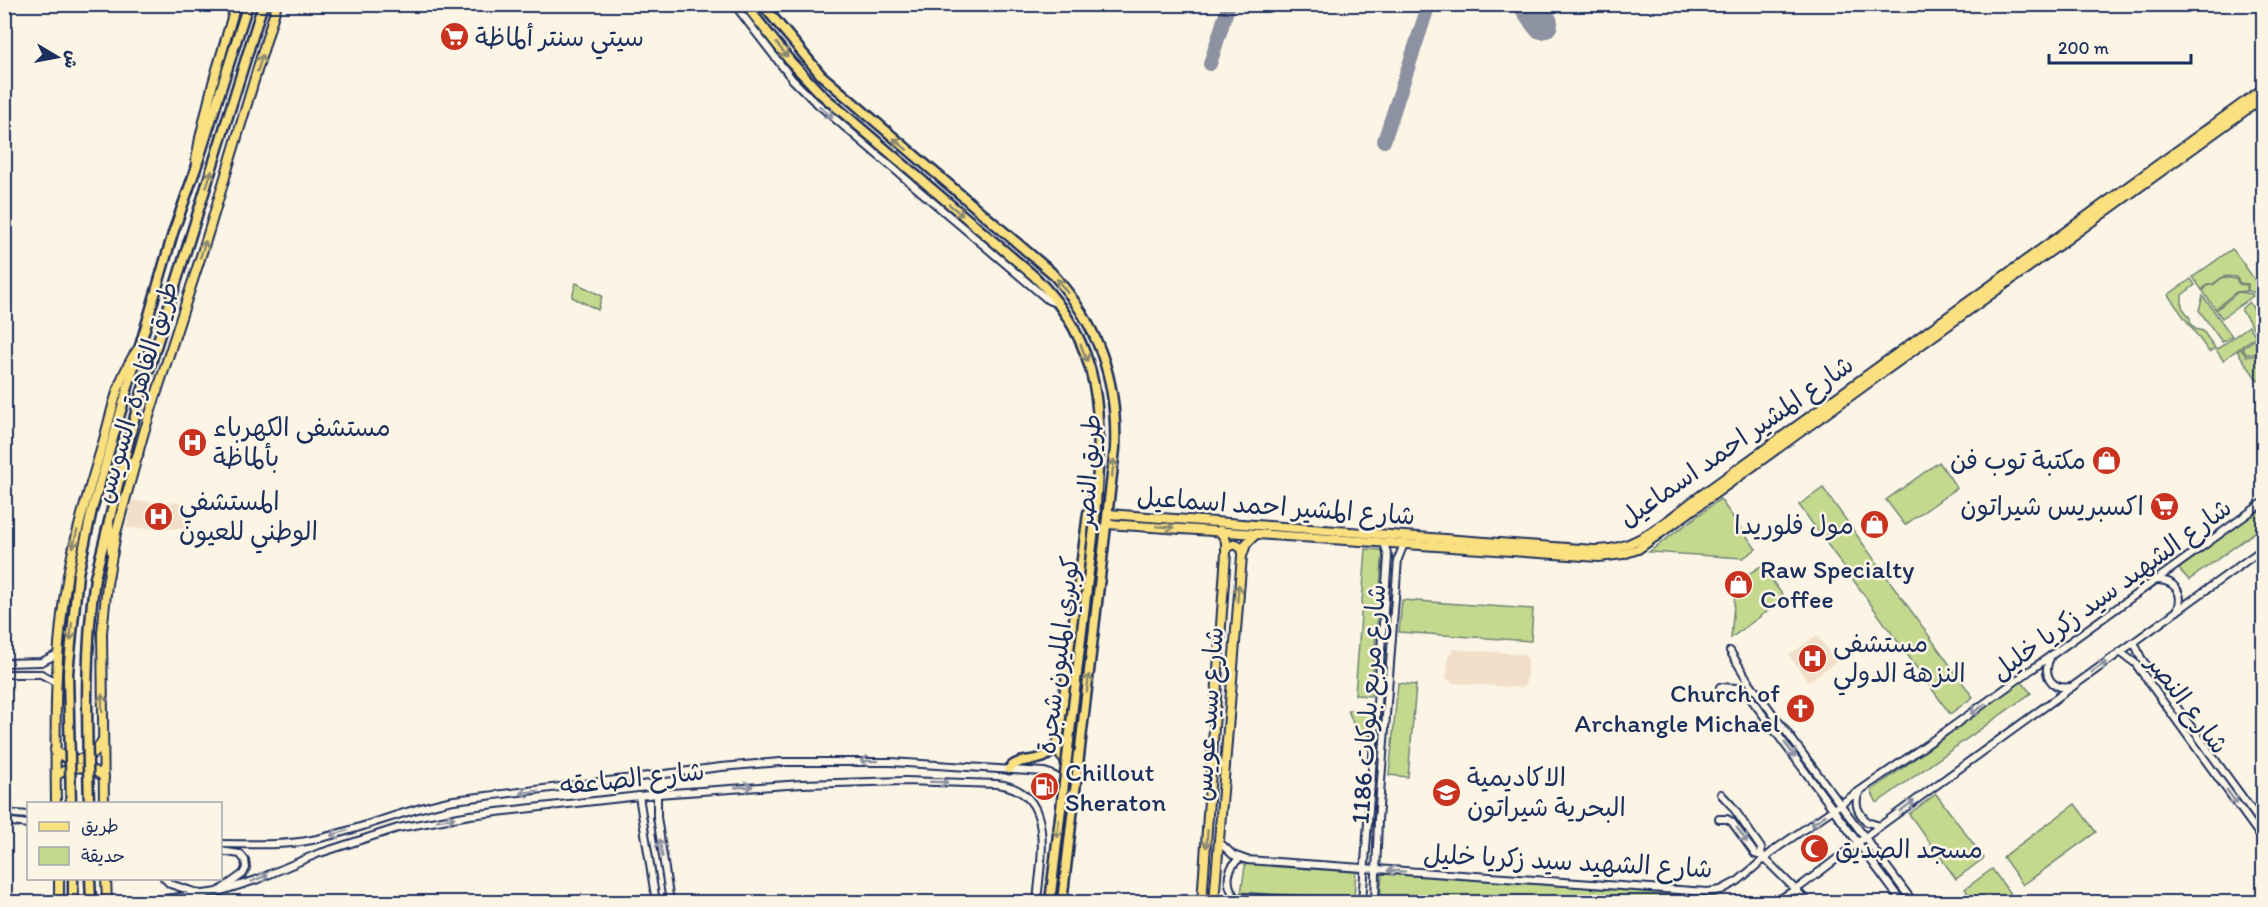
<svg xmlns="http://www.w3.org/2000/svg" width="2268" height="907" viewBox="0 0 2268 907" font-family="Itim,'Playpen Sans Arabic',sans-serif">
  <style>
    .built { fill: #f1dfc9 }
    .green { fill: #c4d98e; stroke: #708476; stroke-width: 1.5 }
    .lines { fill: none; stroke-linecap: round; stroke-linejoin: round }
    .taxiway { stroke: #8c92a2; stroke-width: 14 }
    .runway { stroke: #8c92a2; stroke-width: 32 }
    .minor-casing { stroke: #1b2f5e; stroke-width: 10 }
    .major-casing { stroke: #1b2f5e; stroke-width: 12 }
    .highway-casing { stroke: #1b2f5e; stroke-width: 13 }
    .minor { stroke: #fcf5e5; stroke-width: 6 }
    .major { stroke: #fbe080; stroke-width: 8 }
    .highway { stroke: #fbe080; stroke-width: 8 }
    .highway-bridge-casing { stroke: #1b2f5e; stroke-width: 13; stroke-linecap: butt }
    .highway-bridge { stroke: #fbe080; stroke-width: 8 }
    .oneway { stroke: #8b886f }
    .oneway2 { stroke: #8c92a2 }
    .labels { text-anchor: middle; stroke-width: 5; stroke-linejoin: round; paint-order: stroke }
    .poi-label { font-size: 26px; fill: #1b2f5e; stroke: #fcf5e5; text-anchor: start }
    .street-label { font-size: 26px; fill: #1b2f5e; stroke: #fcf5e5 }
  </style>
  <rect width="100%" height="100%" fill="#fcf5e5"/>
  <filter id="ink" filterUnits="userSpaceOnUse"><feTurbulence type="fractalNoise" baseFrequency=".0167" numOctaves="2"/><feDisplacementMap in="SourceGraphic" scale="12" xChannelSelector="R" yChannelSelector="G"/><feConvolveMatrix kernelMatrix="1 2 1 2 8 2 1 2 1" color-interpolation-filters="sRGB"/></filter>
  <g filter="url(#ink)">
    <g class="built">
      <polygon points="132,501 188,503 187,529 126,528"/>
      <polygon points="1817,635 1836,662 1808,682 1789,655"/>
      <polygon points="1452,649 1523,654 1528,659 1526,683 1522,688 1451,683 1451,681 1446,678 1449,653 1452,653"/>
    </g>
    <g class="green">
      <polygon points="2232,249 2235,252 2262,290 2258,293 2248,291 2248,284 2240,283 2236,277 2224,276 2213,284 2208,284 2202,290 2193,277"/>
      <polygon points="2223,277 2236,279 2239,284 2247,285 2247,291 2236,292 2215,309 2203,291 2208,285 2213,285"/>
      <polygon points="2191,279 2195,285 2182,295 2182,307 2190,318 2190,322 2195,329 2203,331 2215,348 2209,352 2168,295"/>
      <polygon points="576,283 602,296 598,310 572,297"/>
      <polygon points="2238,292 2252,294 2253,296 2222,318 2216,310"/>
      <polygon points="2203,296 2232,336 2222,342 2199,310"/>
      <polygon points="2249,302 2263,323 2263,342 2242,311 2242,308"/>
      <polygon points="2249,326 2256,336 2223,360 2216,350"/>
      <polygon points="2257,338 2263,346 2263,354 2246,354 2242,348"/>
      <polygon points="2241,349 2246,356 2263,356 2263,377 2258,381 2237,351"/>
      <polygon points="1939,462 1957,488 1905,525 1886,500"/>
      <polygon points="1823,488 1973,697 1950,714 1799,505"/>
      <polygon points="1720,499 1756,549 1743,558 1649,552"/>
      <polygon points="2263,506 2263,526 2189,580 2179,569"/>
      <polygon points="1366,549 1383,550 1371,696 1355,695"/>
      <polygon points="1761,566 1785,598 1731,638 1736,582"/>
      <polygon points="1402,600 1533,609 1531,641 1399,632"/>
      <polygon points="2021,681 2031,693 1877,803 1871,791"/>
      <polygon points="1398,683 1416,685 1408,777 1389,775"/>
      <polygon points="1348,710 1372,711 1369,741 1360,741"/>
      <polygon points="1936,794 1984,858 1956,879 1909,814"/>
      <polygon points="2075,804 2096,832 2023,885 2003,857"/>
      <polygon points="1246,860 1356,870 1354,897 1241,893"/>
      <polygon points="1992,869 2011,895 2000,902 1974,902 1965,889"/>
      <polygon points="1382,873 1716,897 1716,902 1416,902 1380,900"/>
    </g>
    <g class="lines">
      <g class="taxiway">
        <polyline points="1535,14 1556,4"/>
        <polyline points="1210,64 1229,4"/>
        <polyline points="1384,141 1429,4"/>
      </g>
      <polyline class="runway" points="1529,4 1542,23"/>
      <defs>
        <g id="minor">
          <polyline points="734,4 792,79 813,100 1048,300 1058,304"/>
          <path d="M2157,580C2175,580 2185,594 2177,611"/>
          <polyline points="2134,642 2141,658 2264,827"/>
          <polyline points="1730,651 1747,679 1913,902"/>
          <polyline points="2120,652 2135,663 2264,841"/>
          <path d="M2050,658C2042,674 2051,690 2070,687"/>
          <polyline points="4,663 41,662 58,654"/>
          <polyline points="4,674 41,674 56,682"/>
          <polyline points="1720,687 1737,688 1749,696 1902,902"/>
          <path d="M1859,793C1853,805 1859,813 1867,822L1880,826"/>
          <polyline points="657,794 657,817 670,902"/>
          <polyline points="1721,794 1732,806 1761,848 1762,856"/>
          <polyline points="639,796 656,902"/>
          <polyline points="4,813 28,815"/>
          <polyline points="1719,819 1727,819 1732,822 1755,854 1762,856 1808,902"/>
          <polyline points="4,821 28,824"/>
          <polyline points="1219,842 1233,855 1247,860 1707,892 1721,890 1738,881 1777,848 1949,729 2264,502"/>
          <path d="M220,844C251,844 282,846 312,840C361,830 405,809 454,800L721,767L780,762H891L1044,772C1062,776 1068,788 1072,805"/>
          <polyline points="164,878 170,884 204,895"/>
          <polyline points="218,892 243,874 246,868 245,860 240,854 220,851"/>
          <path d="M1236,898C1225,885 1226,869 1240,858"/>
          <path d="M142,902L218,892L256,880L317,854L398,828L470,815L657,794L802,784L905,781L997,784C1058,791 1040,861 1037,902"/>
          <polyline points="1222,902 1245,897 1316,902"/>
          <polyline points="1362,902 1388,557 1384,542"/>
          <polyline points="1375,902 1378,820 1398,559 1404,544"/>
          <polyline points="1775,902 1801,886 1880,826 2264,548"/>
        </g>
        <g id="major">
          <polyline points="196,160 200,138 213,83 236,4"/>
          <path d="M1108,514L1594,550C1636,552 1668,519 1700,496L2264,88"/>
          <polyline points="1107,524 1599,557 1623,554 1638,549 1673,524 2264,97"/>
          <polyline points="1227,547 1236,544 1243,550"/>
          <path d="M55,750C70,766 93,761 102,741"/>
          <path d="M56,776C71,764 89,765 104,777"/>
          <path d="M56,804C55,727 54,651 68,575C76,530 90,487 103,443C112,411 118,376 138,349"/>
          <polyline points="104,804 102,633 107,584 116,533 144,432 208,234 277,4"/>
          <polyline points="59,878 59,902"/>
          <polyline points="106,878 107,902"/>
          <polyline points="1202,902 1226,553 1226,541 1220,531"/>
          <polyline points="1214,902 1242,556 1246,544 1256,534"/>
        </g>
        <g id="highway">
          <path d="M745,4L790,61L821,94L1034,276C1109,350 1101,425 1095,520"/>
          <path d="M762,4L821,75L1051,272C1098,324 1118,380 1115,449L1062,902"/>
          <polyline points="121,478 138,455"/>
          <polyline points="109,524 112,554"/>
          <polyline points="78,574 92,510 173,233 196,168 248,4"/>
          <polyline points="95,578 137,408 263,4"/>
          <polyline points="1060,742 1059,753 1064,759 1071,760 1079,753"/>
          <path d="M1009,769C1022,753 1046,769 1058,742L1088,513L1095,495"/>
          <polyline points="73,878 73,902"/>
          <polyline points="90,878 91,902"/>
        </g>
      </defs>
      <use href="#minor" class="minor-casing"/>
      <use href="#major" class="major-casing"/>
      <use href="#highway" class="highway-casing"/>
      <use href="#minor" class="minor"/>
      <use href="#major" class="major"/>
      <use href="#highway" class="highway"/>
      <defs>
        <g id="highway-bridge">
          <polyline points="71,804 68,673 78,574"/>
          <path d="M89,804C87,728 84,654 95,578"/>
          <polyline points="1050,902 1095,520"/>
        </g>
      </defs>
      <use href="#highway-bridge" class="highway-bridge-casing"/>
      <use href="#highway-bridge" class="highway-bridge"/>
    </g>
    <defs><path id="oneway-shaft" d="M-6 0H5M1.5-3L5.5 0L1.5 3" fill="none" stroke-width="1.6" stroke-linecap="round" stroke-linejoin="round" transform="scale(1.5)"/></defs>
    <g class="oneway">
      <use href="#oneway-shaft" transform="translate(782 50) rotate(51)"/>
      <use href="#oneway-shaft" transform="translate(260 63) rotate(-73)"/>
      <use href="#oneway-shaft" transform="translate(900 144) rotate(-140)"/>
      <use href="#oneway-shaft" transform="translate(209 179) rotate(-72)"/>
      <use href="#oneway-shaft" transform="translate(956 210) rotate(40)"/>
      <use href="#oneway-shaft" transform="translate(203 249) rotate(-72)"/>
      <use href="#oneway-shaft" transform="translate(1062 286) rotate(-128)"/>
      <use href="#oneway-shaft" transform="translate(1084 353) rotate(68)"/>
      <use href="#oneway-shaft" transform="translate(1113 468) rotate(-84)"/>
      <use href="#oneway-shaft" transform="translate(1165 527) rotate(4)"/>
      <use href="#oneway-shaft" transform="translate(75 539) rotate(104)"/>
      <use href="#oneway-shaft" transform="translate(1238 593) rotate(-85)"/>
      <use href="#oneway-shaft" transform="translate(71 632) rotate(95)"/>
      <use href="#oneway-shaft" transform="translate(1088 683) rotate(-83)"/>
      <use href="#oneway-shaft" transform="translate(102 703) rotate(-91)"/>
      <use href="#oneway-shaft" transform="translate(1058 829) rotate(96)"/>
      <use href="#oneway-shaft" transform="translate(1207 839) rotate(94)"/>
    </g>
    <g class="oneway2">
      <use href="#oneway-shaft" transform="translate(826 112) rotate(42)"/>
      <use href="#oneway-shaft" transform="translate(2099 667) rotate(-35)"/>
      <use href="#oneway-shaft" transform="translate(1978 709) rotate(144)"/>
      <use href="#oneway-shaft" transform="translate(1790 750) rotate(53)"/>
      <use href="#oneway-shaft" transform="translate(869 761) rotate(-179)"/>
      <use href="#oneway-shaft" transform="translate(939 782) rotate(2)"/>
      <use href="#oneway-shaft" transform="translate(744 787) rotate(-4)"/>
      <use href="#oneway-shaft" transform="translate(529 792) rotate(173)"/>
      <use href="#oneway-shaft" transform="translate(2232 797) rotate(54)"/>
      <use href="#oneway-shaft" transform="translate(1907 806) rotate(-36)"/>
      <use href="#oneway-shaft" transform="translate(446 819) rotate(-9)"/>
      <use href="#oneway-shaft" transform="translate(1818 820) rotate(146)"/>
      <use href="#oneway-shaft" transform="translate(339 833) rotate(162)"/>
      <use href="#oneway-shaft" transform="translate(1742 835) rotate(54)"/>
      <use href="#oneway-shaft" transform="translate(661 848) rotate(-99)"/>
      <use href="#oneway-shaft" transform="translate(1396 871) rotate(-176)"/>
      <use href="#oneway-shaft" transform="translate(260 878) rotate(-23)"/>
    </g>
  </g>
  <defs>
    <symbol id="supermarket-disc" viewBox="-11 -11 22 22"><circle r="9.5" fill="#c8321e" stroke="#fcf5e5"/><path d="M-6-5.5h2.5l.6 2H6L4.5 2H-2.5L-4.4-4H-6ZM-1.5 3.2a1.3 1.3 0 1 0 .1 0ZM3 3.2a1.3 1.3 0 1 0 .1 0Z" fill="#fff"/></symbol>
    <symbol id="hospital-disc" viewBox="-11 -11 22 22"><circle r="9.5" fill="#c8321e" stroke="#fcf5e5"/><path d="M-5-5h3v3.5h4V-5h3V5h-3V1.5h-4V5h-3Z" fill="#fff"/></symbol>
    <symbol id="shop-disc" viewBox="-11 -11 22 22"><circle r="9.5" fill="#c8321e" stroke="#fcf5e5"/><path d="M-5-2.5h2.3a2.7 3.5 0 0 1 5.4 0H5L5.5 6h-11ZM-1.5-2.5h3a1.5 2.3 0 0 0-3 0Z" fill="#fff"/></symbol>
    <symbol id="church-disc" viewBox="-11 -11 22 22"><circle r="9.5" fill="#c8321e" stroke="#fcf5e5"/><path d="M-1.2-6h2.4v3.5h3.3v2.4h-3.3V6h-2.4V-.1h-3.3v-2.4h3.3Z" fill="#fff"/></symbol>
    <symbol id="fuel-disc" viewBox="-11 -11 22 22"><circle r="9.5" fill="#c8321e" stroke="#fcf5e5"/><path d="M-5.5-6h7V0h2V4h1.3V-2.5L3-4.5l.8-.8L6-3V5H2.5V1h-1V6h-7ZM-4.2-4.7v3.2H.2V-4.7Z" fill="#fff"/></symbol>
    <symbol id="university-disc" viewBox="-11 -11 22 22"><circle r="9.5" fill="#c8321e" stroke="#fcf5e5"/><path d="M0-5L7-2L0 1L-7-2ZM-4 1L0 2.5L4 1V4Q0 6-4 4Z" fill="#fff"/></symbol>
    <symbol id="mosque-disc" viewBox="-11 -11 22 22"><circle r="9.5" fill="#c8321e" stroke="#fcf5e5"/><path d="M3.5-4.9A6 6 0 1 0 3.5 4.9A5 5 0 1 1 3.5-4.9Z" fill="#fff"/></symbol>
  </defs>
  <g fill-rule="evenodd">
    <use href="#supermarket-disc" x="438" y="20" width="33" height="33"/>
    <use href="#hospital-disc" x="176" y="426" width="33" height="33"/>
    <use href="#shop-disc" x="2090" y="444" width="33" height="33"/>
    <use href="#supermarket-disc" x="2148" y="490" width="33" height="33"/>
    <use href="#hospital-disc" x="142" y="500" width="33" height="33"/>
    <use href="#shop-disc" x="1858" y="508" width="33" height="33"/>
    <use href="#shop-disc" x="1722" y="568" width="33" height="33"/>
    <use href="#hospital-disc" x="1796" y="642" width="33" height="33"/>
    <use href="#church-disc" x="1784" y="692" width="33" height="33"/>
    <use href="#fuel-disc" x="1028" y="770" width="33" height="33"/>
    <use href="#university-disc" x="1430" y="776" width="33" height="33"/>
    <use href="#mosque-disc" x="1798" y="832" width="33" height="33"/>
  </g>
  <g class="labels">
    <g class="poi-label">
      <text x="475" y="46">سيتي سنتر ألماظة</text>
      <text x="213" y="436">مستشفى الكهرباء<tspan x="213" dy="30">بألماظة</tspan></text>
      <text x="2086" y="469" text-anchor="end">مكتبة توب فن</text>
      <text x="179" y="510">المستشفي<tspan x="179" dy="30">الوطني للعيون</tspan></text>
      <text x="2144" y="515" text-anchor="end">اكسبريس شيراتون</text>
      <text x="1854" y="534" text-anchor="end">مول فلوريدا</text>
      <text x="1760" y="578">Raw Specialty<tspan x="1760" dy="30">Coffee</tspan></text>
      <text x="1833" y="652">مستشفى<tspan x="1833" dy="30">النزهة الدولي</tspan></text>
      <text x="1780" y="702" text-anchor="end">Church of<tspan x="1780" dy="30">Archangle Michael</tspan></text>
      <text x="1065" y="781">Chillout<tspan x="1065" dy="30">Sheraton</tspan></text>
      <text x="1467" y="786">الاكاديمية<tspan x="1467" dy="30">البحرية شيراتون</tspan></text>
      <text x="1835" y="858">مسجد الصديق</text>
    </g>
    <g class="street-label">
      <text transform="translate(136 392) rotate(-73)" y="9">طريق القاهرة, السويس</text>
      <text transform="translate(1736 441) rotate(-35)" y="9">شارع المشير احمد اسماعيل</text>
      <text transform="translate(1088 471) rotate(-86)" y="9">طريق النصر</text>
      <text transform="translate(1276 506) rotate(4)" y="9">شارع المشير احمد اسماعيل</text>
      <text transform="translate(2111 589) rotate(-36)" y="9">شارع الشهيد سيد زكريا خليل</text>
      <text transform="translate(1058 655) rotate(-83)" y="9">كوبري المليون شجرة</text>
      <text transform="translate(1368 704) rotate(-86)" y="9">شارع مربع بلوكات 1186</text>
      <text transform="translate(2188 704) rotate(53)" y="9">شارع النصر</text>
      <text transform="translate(1208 714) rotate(-86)" y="9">شارع سيد عويس</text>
      <text transform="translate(632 778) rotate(-6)" y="9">شارع الصاعقه</text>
      <text transform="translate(1568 861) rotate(3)" y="9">شارع الشهيد سيد زكريا خليل</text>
    </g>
  </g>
  <rect width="2268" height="907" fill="none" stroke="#fcf5e5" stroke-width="24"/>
  <rect x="12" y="12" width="2244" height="883" fill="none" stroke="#1b2f5e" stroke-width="2" filter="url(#ink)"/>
  <rect x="27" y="802" width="195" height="78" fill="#fcf5e5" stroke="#a2a6af" stroke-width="1.5"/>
  <rect x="39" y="822" width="30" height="9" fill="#fbe080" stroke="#a2a6af" stroke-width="1.5"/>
  <text x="81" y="832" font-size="18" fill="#1b2f5e">طريق</text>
  <rect x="39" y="847" width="30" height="18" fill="#c4d98e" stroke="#a2a6af" stroke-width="1.5"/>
  <text x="81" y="862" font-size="18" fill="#1b2f5e">حديقة</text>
  <g transform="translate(57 57) rotate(100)" stroke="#fcf5e5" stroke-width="4.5" paint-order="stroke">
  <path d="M0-4.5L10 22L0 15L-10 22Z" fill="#1b2f5e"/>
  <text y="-9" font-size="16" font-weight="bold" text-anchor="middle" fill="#1b2f5e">ش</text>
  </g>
  <path d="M2049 54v9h142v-9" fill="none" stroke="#1b2f5e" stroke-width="3"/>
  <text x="2058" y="54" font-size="18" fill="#1b2f5e" stroke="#fcf5e5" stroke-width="4.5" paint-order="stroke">200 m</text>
</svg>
